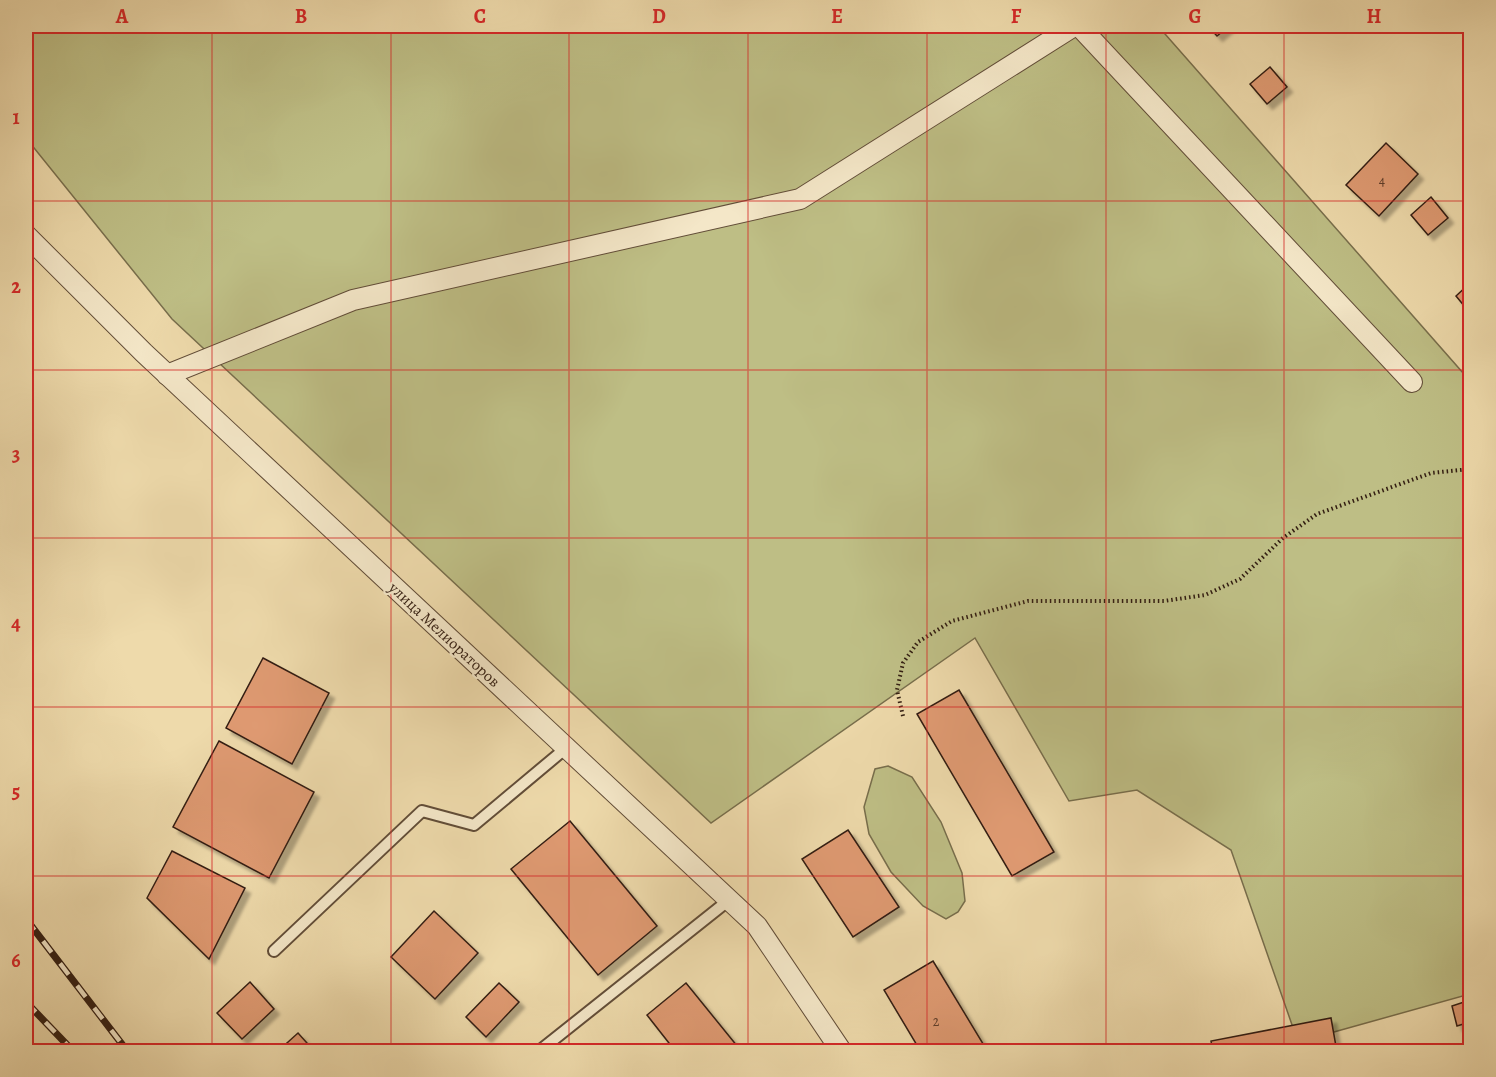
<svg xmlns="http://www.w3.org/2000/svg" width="1496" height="1077" viewBox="0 0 1496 1077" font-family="Alegreya,serif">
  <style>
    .green { fill: #bebe85; stroke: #786e4c; stroke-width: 1.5 }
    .building { fill: #df9a72; stroke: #331e12; stroke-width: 1.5; filter: url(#shadow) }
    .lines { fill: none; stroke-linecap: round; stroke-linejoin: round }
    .service-casing { stroke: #624d38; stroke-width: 14 }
    .minor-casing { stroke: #624d38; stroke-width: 22 }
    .path { stroke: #331e12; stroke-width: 4; stroke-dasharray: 1.5 3; stroke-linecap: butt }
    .service { stroke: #f4e7c8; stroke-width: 10 }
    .minor { stroke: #f4e7c8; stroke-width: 20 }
    .rail-casing { stroke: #331e12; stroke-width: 7 }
    .rail { stroke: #f4e7c8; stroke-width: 4.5; stroke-dasharray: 14; stroke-linecap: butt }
    .grid { fill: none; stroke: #d62828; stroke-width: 1.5; stroke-opacity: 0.55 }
    .labels { text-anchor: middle; stroke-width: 4.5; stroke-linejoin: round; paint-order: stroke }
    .number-label { font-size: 14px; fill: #5e3d2a }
    .street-label { font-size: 16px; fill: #331e12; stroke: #f4e7c8 }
    .neatline { fill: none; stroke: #d62828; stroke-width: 2 }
    .grid-label { font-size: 20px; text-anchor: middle; font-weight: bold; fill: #d62828 }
  </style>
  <defs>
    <filter id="shadow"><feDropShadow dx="5.5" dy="5.5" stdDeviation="1.5" flood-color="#0004"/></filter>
  </defs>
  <rect width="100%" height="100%" fill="#eedaab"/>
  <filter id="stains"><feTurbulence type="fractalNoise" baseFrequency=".00333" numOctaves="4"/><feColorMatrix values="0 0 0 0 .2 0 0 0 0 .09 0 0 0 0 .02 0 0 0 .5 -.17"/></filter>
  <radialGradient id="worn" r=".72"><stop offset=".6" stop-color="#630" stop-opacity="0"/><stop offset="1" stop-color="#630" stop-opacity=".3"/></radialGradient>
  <g class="green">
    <polygon points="26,26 1158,26 1464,374 1470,371 1470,994 1298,1042 1231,850 1137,790 1069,801 975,638 711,823 172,319 26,138"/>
    <polygon points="888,766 912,777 941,822 962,873 965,901 958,912 946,919 923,906 891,872 869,834 864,807 875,769"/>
  </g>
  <g class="building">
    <polygon points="1208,26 1229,26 1217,36"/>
    <polygon points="1270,67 1287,87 1267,104 1250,84"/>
    <polygon points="1386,143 1418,174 1379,216 1346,185"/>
    <polygon points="1431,197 1448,218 1428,235 1411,215"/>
    <polygon points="1470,283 1470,313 1456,296"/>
    <polygon points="263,658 329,693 292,764 226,728"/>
    <polygon points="959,690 1054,852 1012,876 917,714"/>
    <polygon points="219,741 314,792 269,878 173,827"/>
    <polygon points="570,821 657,926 598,975 511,869"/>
    <polygon points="848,830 899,907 853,937 802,859"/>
    <polygon points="172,851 245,888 209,959 147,898"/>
    <polygon points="434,911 478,953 435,999 391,957"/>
    <polygon points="933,961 988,1052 921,1052 884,990"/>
    <polygon points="250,982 274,1009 242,1039 217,1013"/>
    <polygon points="499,983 519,1002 486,1037 466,1017"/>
    <polygon points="686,983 742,1052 676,1052 647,1015"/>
    <polygon points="1470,1000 1470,1022 1457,1026 1452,1006"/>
    <polygon points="1331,1018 1337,1052 1213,1052 1211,1041"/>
    <polygon points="298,1033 315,1052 277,1052"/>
  </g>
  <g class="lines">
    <defs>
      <g id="service">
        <polyline points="274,951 422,811 474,825 566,748"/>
        <polyline points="538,1052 729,900"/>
      </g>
      <g id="minor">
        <polyline points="1079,26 1412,382"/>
        <polyline points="26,235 144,353 757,926 842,1052"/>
        <polyline points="167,375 353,300 800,199 1074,26"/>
      </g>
    </defs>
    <use href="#service" class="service-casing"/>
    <use href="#minor" class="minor-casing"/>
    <polyline class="path" points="903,716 897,690 903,663 918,642 952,621 1028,601 1164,601 1205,595 1240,579 1283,538 1317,514 1431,473 1470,469"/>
    <use href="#service" class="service"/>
    <use href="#minor" class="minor"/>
    <defs>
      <g id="rail">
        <polyline points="26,919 128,1052"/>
        <polyline points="26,1002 74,1052"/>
      </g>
    </defs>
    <use href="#rail" class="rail-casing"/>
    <use href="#rail" class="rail"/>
  </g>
  <path class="grid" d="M212,26V1052M391,26V1052M569,26V1052M748,26V1052M927,26V1052M1106,26V1052M1284,26V1052M26,201H1470M26,370H1470M26,538H1470M26,707H1470M26,876H1470"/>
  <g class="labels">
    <g class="number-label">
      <text x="1382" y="185">4</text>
      <text x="936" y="1026">2</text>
    </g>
    <g class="street-label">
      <text transform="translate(445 634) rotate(43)" y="6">улица Мелиораторов</text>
    </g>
  </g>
  <rect width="1496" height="1077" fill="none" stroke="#eedaab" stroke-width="66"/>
  <rect x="33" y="33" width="1430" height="1011" class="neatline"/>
  <g class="grid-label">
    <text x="122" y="23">A</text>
    <text x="301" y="23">B</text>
    <text x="480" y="23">C</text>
    <text x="659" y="23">D</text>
    <text x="837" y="23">E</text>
    <text x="1016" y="23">F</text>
    <text x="1195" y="23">G</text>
    <text x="1374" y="23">H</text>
    <text x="16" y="124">1</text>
    <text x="16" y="293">2</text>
    <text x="16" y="461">3</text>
    <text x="16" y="630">4</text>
    <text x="16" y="798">5</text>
    <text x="16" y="967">6</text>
  </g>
  <rect width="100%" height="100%" filter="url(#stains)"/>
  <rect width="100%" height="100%" fill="url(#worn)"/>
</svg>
